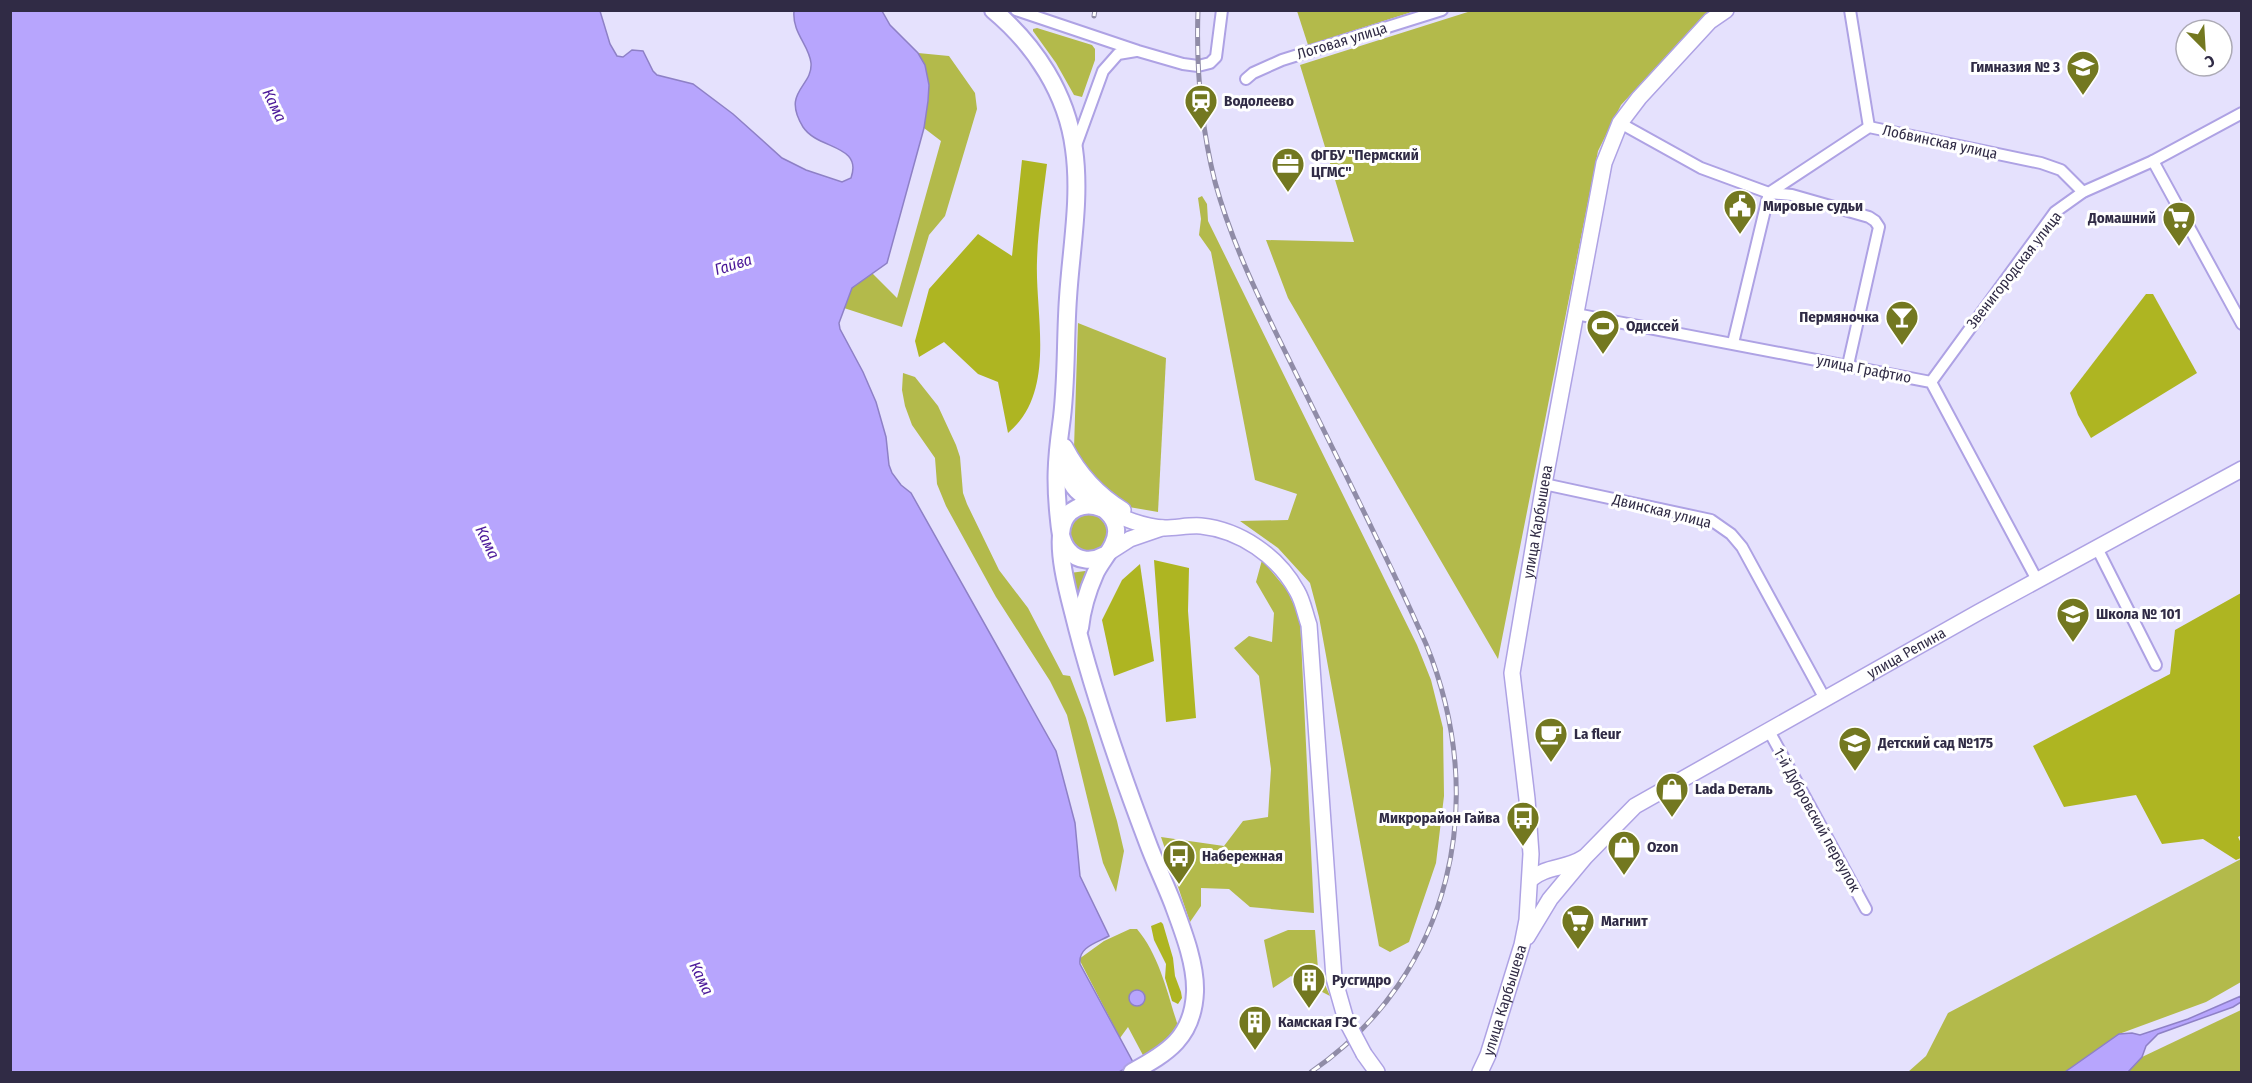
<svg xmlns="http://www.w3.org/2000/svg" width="2252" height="1083" viewBox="0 0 2252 1083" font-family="'Fira Sans Condensed',sans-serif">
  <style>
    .green { fill: #b3ba4b }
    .forest { fill: #aeb522 }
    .water { fill: #b7a5fd; stroke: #8e80c6; stroke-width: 1.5 }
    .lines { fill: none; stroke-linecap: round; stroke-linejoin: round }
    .street-casing { stroke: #aea2e4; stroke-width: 14 }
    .secondary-casing { stroke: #aea2e4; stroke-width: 18 }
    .primary-casing { stroke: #aea2e4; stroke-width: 20 }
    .street { stroke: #fff; stroke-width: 10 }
    .secondary { stroke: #fff; stroke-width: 15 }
    .primary { stroke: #fff; stroke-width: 16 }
    .rail-casing { stroke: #908ca7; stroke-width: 5 }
    .rail { stroke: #fff; stroke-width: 3; stroke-dasharray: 9; stroke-linecap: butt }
    .secondary-bridge-casing { stroke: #aea2e4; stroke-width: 18; stroke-linecap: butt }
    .secondary-bridge { stroke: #fff; stroke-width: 15 }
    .labels { text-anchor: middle; stroke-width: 6; stroke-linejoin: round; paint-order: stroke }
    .street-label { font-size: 15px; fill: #302b45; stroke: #fff }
    .poi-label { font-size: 15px; font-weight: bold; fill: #302b45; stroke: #fff; text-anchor: start }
    .water-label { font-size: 16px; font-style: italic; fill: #4b1899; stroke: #fff }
  </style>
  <rect width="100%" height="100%" fill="#e5e1fd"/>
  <g class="green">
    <polygon points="1297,11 1297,10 1415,11 1308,45"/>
    <polygon points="1471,11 1711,11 1705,14 1621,105 1598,151 1498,659 1288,298 1266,240 1354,242 1300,65"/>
    <polygon points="1037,28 1092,45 1095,49 1095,60 1082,97 1074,95 1056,63 1033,31 1033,29"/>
    <path d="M918,53L949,56L975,93L977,109L945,216L929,235L902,327L844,308L852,288L872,273L897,298L941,141L924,128C928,101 932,78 918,53Z"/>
    <polygon points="1202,196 1207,204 1208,221 1417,645 1431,680 1443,728 1444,796 1436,863 1409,942 1390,952 1379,946 1319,617 1310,583 1278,548 1240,521 1288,520 1297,494 1255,480 1211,252 1199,235 1201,219 1198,198"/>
    <polygon points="1078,323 1166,358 1158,512 1129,507 1087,475 1074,448"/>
    <polygon points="903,373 915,377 938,406 956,445 960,457 963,493 967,504 999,570 1028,608 1063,675 1070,676 1086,718 1117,821 1124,851 1116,892 1103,863 1067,715 1050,681 996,597 946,506 937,484 935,458 912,425 905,406 902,390"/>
    <circle cx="1088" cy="533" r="19"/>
    <polygon points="1262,560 1287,590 1300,618 1314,913 1250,907 1229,889 1201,888 1201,906 1190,922 1161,837 1224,846 1243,821 1268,817 1271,769 1259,676 1234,648 1249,636 1272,642 1274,613 1256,582"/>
    <polygon points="1085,571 1088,573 1078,604 1070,573"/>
    <polygon points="2241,859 2241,982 2206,1002 2119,1034 2065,1072 1908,1072 1926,1056 1948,1013"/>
    <path d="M1130,929H1137C1160,956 1168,996 1179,1029L1177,1034L1145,1059L1128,1027L1120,1038L1079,959L1104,941Z"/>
    <polygon points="1288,930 1315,930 1318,969 1330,996 1291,976 1273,988 1264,940"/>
    <polygon points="2241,1010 2241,1072 2128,1072 2142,1057"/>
  </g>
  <g class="forest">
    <path d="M1022,160L1047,164C1043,196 1038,229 1037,261C1035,316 1057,392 1008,433L998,382L978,374L944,342L919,357L915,341L929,289L978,234L1012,256Z"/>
    <polygon points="2146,294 2153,294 2197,373 2091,438 2078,415 2070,393"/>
    <polygon points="1154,560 1189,568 1188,611 1196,718 1166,722"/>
    <polygon points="1140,564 1154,661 1114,676 1102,620 1122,580"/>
    <polygon points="2241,593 2242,835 2238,837 2241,843 2241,858 2236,860 2203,839 2162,844 2136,795 2064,807 2033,746 2170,674 2175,630"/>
    <polygon points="1161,922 1163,924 1173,958 1175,976 1181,992 1182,998 1178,1004 1172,1001 1165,978 1166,964 1154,940 1151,926"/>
  </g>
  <g class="water">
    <path d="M10,11H600L610,44L617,56L623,57L632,50L643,51L653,71L657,75L693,84L733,114L782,158L806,170L842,182L851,178C863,144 818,150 803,127C781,91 813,87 811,63C809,45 792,33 794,11H882L890,25L918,53L925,65L929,85L928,101L924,128L887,263L852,288L839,323L840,329L863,372L876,402L886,437L889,465L892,473L901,485L911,493L1056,751L1075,823L1080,876L1109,936C1096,943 1078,947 1080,964L1134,1064L1119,1072H11Z"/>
    <circle cx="1137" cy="998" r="8"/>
    <polygon points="2241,996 2241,1002 2233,1007 2158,1034 2146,1046 2142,1057 2128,1072 2065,1072 2119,1034 2132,1033 2140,1035 2188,1019"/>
  </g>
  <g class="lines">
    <defs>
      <g id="street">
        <polyline points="1016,10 1138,51 1183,64 1198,66 1210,63 1216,57 1222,10"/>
        <polyline points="1850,10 1869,127"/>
        <polyline points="1246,79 1253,73 1282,60 1442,10"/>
        <polyline points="1620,123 1701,168 1769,193 1869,127 2041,163 2061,170 2083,192"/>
        <polyline points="1075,148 1103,71 1118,54 1136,51"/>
        <polyline points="2153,161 2242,324"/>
        <polyline points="1576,314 1931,382 2037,580"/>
        <polyline points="1733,343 1769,193 1792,195 1869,217 1875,221 1879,227 1848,365"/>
        <polyline points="1931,382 2055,212 2083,192 2153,161 2242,113"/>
        <polyline points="1544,484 1711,520 1731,534 1742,547 1825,699"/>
        <polyline points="2097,548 2156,665"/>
        <polyline points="1769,731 1866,909"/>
      </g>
      <g id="secondary">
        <path d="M1065,447C1079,474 1097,494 1123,510"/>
        <path d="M1103,509C1123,518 1143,527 1165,528C1177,528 1189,525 1201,526C1240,530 1278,556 1297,591C1303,601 1305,614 1309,625L1334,978L1346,1020"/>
        <polyline points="1105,555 1130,539 1162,528"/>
        <path d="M1531,879C1546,866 1566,869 1583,858"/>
        <path id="s1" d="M1527,937L1550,899L1585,857L1635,806L1979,612L2242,469"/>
        <polyline points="1364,1054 1377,1072"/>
        <path id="s2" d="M1480,1072L1488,1055L1522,945L1527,920L1531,854L1527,799L1512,673L1544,484L1604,163L1620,123L1639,98L1710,21L1726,10"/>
      </g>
      <g id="primary">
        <path d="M993,10C1035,45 1067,94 1074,149C1081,198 1071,249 1068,298C1065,340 1067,384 1061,425C1056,461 1055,484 1059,520C1060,530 1061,542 1068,550C1078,562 1093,562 1105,555"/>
        <path d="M1064,447C1065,460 1066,476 1074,487C1086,503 1114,507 1116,529C1118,545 1101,560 1095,574C1087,592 1082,609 1080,628"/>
        <path d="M1101,508C1084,501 1066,509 1062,527C1057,551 1067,589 1073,612C1092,690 1119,767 1147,841C1155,863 1165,883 1173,904C1183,931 1196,964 1195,992C1193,1037 1168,1053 1132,1072"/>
      </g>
    </defs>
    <use href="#street" class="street-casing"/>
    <use href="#secondary" class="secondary-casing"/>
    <use href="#primary" class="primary-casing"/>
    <use href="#street" class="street"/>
    <use href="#secondary" class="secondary"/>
    <use href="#primary" class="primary"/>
    <defs>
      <g id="rail">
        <path d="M1198,10C1196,67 1201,126 1215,182C1235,255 1271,322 1304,390C1345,474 1388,558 1426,644C1490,800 1453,974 1311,1072"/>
        <polyline points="1094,16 1095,10"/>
      </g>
    </defs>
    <use href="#rail" class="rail-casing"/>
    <use href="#rail" class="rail"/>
    <defs>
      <polyline id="secondary-bridge" points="1346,1020 1364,1054"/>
    </defs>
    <use href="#secondary-bridge" class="secondary-bridge-casing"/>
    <use href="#secondary-bridge" class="secondary-bridge"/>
  </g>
  <defs>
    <symbol id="school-pin" viewBox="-11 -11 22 30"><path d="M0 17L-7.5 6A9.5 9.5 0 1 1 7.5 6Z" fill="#737820" stroke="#fff"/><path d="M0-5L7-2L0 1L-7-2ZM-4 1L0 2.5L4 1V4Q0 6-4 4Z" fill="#fff"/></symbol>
    <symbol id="station-pin" viewBox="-11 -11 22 30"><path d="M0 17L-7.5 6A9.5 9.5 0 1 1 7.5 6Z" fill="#737820" stroke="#fff"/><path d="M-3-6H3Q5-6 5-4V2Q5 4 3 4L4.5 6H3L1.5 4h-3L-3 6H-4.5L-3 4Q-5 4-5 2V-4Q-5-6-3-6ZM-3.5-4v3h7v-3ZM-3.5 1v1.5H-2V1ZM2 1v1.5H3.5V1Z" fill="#fff"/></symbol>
    <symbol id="office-pin" viewBox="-11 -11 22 30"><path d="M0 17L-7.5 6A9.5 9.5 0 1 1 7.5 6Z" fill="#737820" stroke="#fff"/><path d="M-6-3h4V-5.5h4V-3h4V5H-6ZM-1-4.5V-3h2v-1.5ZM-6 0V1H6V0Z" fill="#fff"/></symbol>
    <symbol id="civic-pin" viewBox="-11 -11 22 30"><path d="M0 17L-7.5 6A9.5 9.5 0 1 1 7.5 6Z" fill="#737820" stroke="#fff"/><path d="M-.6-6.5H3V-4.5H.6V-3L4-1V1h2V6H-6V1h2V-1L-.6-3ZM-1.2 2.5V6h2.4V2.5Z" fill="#fff"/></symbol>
    <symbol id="supermarket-pin" viewBox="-11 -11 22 30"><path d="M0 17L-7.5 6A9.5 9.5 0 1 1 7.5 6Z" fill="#737820" stroke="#fff"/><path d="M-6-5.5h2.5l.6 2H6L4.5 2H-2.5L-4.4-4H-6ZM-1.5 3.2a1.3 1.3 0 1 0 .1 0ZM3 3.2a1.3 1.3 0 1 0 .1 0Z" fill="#fff"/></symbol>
    <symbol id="bar-pin" viewBox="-11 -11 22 30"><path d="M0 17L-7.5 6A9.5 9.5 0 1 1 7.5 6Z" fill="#737820" stroke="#fff"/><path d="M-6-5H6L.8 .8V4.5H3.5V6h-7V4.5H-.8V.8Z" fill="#fff"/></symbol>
    <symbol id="stadium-pin" viewBox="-11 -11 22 30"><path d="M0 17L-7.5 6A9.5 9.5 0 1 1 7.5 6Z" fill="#737820" stroke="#fff"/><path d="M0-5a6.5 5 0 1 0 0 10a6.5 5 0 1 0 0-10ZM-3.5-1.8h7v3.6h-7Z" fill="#fff"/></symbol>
    <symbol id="cafe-pin" viewBox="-11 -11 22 30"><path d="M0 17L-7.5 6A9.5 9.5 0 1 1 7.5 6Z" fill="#737820" stroke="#fff"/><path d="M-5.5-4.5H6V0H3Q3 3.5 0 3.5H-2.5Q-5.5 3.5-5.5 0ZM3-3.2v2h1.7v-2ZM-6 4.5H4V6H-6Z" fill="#fff"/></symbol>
    <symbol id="shop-pin" viewBox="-11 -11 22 30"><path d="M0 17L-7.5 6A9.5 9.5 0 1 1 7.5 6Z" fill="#737820" stroke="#fff"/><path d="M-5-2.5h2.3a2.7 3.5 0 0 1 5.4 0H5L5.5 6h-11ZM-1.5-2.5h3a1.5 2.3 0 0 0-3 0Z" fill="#fff"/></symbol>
    <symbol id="bus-pin" viewBox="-11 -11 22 30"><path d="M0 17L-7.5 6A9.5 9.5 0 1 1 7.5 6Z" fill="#737820" stroke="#fff"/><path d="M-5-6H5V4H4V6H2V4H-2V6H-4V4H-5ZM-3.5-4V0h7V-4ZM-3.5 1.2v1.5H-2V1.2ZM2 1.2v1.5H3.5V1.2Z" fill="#fff"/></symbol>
    <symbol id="building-pin" viewBox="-11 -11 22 30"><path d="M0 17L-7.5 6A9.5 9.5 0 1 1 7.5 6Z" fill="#737820" stroke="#fff"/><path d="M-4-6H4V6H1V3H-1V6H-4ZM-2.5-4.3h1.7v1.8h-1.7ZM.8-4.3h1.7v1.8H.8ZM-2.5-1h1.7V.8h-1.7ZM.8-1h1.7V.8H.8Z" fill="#fff"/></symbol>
  </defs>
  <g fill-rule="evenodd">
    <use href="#school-pin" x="2064" y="48" width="38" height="52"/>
    <use href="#station-pin" x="1182" y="82" width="38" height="52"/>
    <use href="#office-pin" x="1269" y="145" width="38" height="52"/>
    <use href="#civic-pin" x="1721" y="187" width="38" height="52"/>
    <use href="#supermarket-pin" x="2160" y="199" width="38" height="52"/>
    <use href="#bar-pin" x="1883" y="298" width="38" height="52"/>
    <use href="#stadium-pin" x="1584" y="307" width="38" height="52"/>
    <use href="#school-pin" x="2054" y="595" width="38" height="52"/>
    <use href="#cafe-pin" x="1532" y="715" width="38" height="52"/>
    <use href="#school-pin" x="1836" y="724" width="38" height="52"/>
    <use href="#shop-pin" x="1653" y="770" width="38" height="52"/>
    <use href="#bus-pin" x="1504" y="799" width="38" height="52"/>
    <use href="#shop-pin" x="1605" y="828" width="38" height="52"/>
    <use href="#bus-pin" x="1160" y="837" width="38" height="52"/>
    <use href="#supermarket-pin" x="1559" y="902" width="38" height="52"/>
    <use href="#building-pin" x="1290" y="961" width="38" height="52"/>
    <use href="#building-pin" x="1236" y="1003" width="38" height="52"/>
  </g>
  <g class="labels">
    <g class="street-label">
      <text transform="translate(1342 41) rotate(-17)" y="5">Логовая улица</text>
      <text transform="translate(1940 142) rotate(12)" y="5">Лобвинская улица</text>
      <text transform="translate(2014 270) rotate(-52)" y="5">Звенигородская улица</text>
      <text transform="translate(1864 369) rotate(11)" y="5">улица Графтио</text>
      <text transform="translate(1662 511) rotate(14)" y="5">Двинская улица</text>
      <text dy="5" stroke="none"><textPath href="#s2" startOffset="561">улица Карбышева</textPath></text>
      <text dy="5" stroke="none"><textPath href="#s1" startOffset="482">улица Репина</textPath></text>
      <text transform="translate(1817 820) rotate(61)" y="5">1-й Дубровский переулок</text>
      <text dy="5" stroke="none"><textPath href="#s2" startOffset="76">улица Карбышева</textPath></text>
    </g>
    <g class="poi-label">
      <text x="2060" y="72" text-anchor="end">Гимназия № 3</text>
      <text x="1224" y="106">Водолеево</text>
      <text x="1311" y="160">ФГБУ "Пермский<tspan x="1311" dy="17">ЦГМС"</tspan></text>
      <text x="1763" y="211">Мировые судьи</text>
      <text x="2156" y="223" text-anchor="end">Домашний</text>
      <text x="1879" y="322" text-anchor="end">Пермяночка</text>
      <text x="1626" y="331">Одиссей</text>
      <text x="2096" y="619">Школа № 101</text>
      <text x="1574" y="739">La fleur</text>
      <text x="1878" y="748">Детский сад №175</text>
      <text x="1695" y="794">Lada Dеталь</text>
      <text x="1500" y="823" text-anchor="end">Микрорайон Гайва</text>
      <text x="1647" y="852">Ozon</text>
      <text x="1202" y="861">Набережная</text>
      <text x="1601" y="926">Магнит</text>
      <text x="1332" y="985">Русгидро</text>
      <text x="1278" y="1027">Камская ГЭС</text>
    </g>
    <g class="water-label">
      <text transform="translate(275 105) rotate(64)" y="6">Кама</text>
      <text transform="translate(733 264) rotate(-17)" y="6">Гайва</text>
      <text transform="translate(488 542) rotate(64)" y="6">Кама</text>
      <text transform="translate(702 978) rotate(64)" y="6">Кама</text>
    </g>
  </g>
  <rect width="2252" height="1083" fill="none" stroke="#302b45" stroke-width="24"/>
  <g transform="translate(2204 48) rotate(156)"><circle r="28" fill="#ffffff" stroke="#acaab5" stroke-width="1.5"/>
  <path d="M0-4.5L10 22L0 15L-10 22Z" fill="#737820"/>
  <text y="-9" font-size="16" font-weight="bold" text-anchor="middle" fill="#302b45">С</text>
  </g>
</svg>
